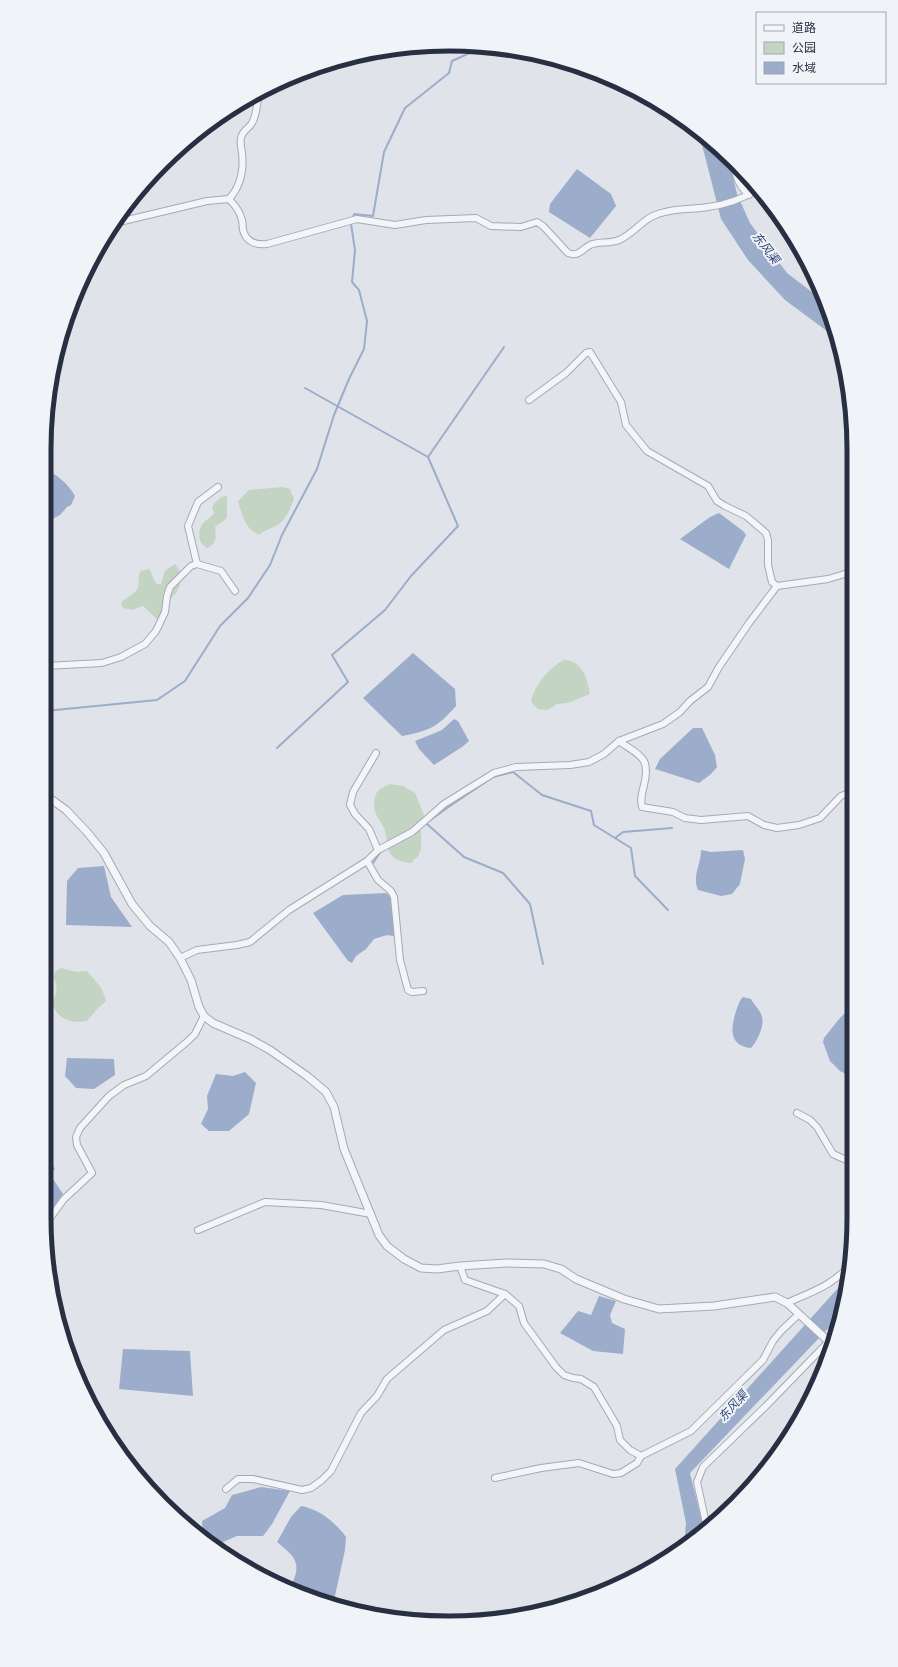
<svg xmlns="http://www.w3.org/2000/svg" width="898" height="1667" viewBox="0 0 898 1667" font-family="'Archivo Narrow','Noto Sans SC',sans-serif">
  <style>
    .green { fill: #c4d4c2 }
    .water { fill: #9badcb }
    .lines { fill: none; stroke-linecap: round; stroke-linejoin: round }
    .stream { stroke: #9badcb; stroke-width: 2 }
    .minor-casing { stroke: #a6a9b4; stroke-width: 8 }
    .tertiary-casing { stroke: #a6a9b4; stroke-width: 9 }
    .minor { stroke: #f4f5f8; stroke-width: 6 }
    .tertiary { stroke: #f4f5f8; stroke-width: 7 }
    .labels { text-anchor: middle; stroke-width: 4; stroke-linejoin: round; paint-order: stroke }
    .water-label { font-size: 12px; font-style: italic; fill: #314978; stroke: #f0f3f7 }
    .rim { fill: none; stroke: #282f42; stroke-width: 5 }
  </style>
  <rect width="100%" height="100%" fill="#e1e3ea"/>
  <g class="green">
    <path d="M283,487L290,489L294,499C291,507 286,519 279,524C272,529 266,529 259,535C245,529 242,515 238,501L249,490Z"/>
    <path d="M227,496V518L215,527C216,537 217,544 207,548C197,543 197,530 204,522C208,519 211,517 214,513L212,507C216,501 219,497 227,496Z"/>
    <path d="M175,564L181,573L180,585L176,593L166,603L162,617L157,619L143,606L132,610L123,608L121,603C126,597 136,594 138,587C140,581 136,577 141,571L149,569C153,574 153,580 157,584H161L165,571Z"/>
    <path d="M564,660C583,661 587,678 590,694L568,703L557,704L548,710L538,709L531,702C534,685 550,667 564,660Z"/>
    <path d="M390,784L403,786L415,793L424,815L421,827V848L419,855L411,863C383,860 390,847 384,828C382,823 378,819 376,814C373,808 373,795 379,790C381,788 387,786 390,784Z"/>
    <path d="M61,968L77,972L87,971L102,989L106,1001L97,1009L87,1021C72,1024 55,1019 52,1001C58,992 58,987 53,977L55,972Z"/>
  </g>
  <g class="water">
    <polygon points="699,133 716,144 729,160 737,194 750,223 787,273 825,302 835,337 785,300 748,260 721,219"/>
    <polygon points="577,169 611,194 616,206 590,238 549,212 550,204"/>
    <path d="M47,470C59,476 69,485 75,496L71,505L67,507L60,515L45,523V471Z"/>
    <polygon points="719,513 743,531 746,535 729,569 680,539 710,517"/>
    <path d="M413,653L455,689L456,706C436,728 431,730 402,736L363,698Z"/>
    <polygon points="454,719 458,721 469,741 462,747 434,765 419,749 415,741 442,730"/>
    <polygon points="693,728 702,728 715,755 717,767 711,774 699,783 655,769 660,759"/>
    <path d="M701,850L711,852L743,850L745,859L740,884L732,894L721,896L698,890C692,875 701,865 701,850Z"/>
    <polygon points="104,866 111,897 132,927 66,925 67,881 78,868"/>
    <polygon points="386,893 391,897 396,933 393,936 387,935 374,939 366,949 356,956 352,963 348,961 313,913 343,895"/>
    <path d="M743,997L751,999C753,1003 757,1007 760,1012C767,1022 758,1040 751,1048C728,1045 731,1028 736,1011C738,1006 739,1001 743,997Z"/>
    <polygon points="852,1009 853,1078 840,1071 830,1061 823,1042 824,1038 839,1019 847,1011"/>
    <polygon points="67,1058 114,1059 115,1075 94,1089 76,1088 65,1076"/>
    <polygon points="245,1072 256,1083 249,1114 229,1131 209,1131 201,1124 208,1109 207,1096 216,1074 233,1076"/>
    <polygon points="44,1151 55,1169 44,1179"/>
    <polygon points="51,1176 63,1194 44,1221 44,1183"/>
    <polygon points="848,1277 842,1314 690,1473 704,1530 684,1547 686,1523 675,1469"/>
    <polygon points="599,1296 616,1301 610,1315 612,1323 625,1329 623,1354 593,1351 560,1333 578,1311 591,1315"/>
    <polygon points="123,1349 190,1351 193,1396 119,1389"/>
    <path d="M261,1487L290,1491L272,1524L263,1536H237L216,1545C207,1538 202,1532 202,1521L225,1508L232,1495Z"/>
    <path d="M301,1506C319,1509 335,1522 346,1537L345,1550L333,1605L304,1596L293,1589L291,1585C303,1563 294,1556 277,1542L291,1517Z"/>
    <polygon points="194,1520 200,1537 182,1522"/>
  </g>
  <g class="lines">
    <g class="stream">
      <polyline points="428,457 504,347"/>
      <polyline points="45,711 157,700 185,681 220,626 248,598 270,565 282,535 317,469 334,415 349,379 364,349 367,321 359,290 352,282 355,250 351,224 354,214 373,216 384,152 405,108 449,73 452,61 485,46"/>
      <polyline points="277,748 348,682 332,655 385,610 411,576 458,526 428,457 305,388"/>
      <polyline points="427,824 464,857 503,873 530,904 543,964"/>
      <polyline points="421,827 447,808 493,777 513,772 542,795 591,811 594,825 631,848 635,876 668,910"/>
      <polyline points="615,838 623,832 672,828"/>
      <polyline points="373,863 381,851"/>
    </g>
    <defs>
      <g id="minor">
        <path d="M734,165C736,177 739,186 749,195"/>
        <path d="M229,199C235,205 240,212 242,220C243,224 242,229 244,233C248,243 258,245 267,244L357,219L395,225L426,220L476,218L491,226L521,227L537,222L543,226L568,253C579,257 581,250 590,245C598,241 610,244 619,240C631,235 640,223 651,217C668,208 689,210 708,207C724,205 742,199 756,190"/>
        <path d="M115,223L207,201L229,199C241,186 244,171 242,153C241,147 239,140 242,135C244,130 250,127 252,123C257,115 257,102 259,93"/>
        <polyline points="529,400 566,373 586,353 590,352 621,402 626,425 647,451 708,486 717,501 725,506 746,516 766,533 768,540 768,565 772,582 777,586"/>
        <polyline points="197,564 188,526 198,502 218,487"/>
        <polyline points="45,666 102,663 121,657 145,644 156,631 165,612 167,596 170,587 191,566 197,564 221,571 235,591"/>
        <path d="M619,741C640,756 651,757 644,785C642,793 640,799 642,807L673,812L685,818L701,820L748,816L764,825L777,828L799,825L820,818L841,796L852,792"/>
        <polyline points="376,753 353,792 350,805 355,814 369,829 378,850"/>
        <polyline points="367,861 378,880 391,891 394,897 400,960 408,990 412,992 423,991"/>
        <polyline points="180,958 197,950 237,945 250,942 289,910 367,861 378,850 412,832 444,804 494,773 516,767 570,765 589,762 604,754 619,741 663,724 680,712 690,701 708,687 719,667 749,623 777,586 828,579 851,572"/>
        <polyline points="797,1113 810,1120 817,1127 833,1154 853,1163"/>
        <polyline points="45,1225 64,1199 92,1173 77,1145 76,1137 80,1128 109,1096 124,1085 146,1076 188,1041 195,1034 204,1016"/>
        <polyline points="198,1230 265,1202 321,1205 371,1214"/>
        <polyline points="460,1266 465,1280 505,1294 519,1306 524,1323 556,1367 564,1375 573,1378 581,1379 594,1387 617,1426 620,1440 630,1450 641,1456"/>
        <path d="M787,1303C811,1292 832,1286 850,1265"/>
        <polyline points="495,1478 541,1468 579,1463 613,1474 621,1473 637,1463 641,1456 691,1431 763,1360 773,1341 781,1331 799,1314"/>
        <polyline points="226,1489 238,1479 253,1479 302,1490 311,1488 322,1480 331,1471 361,1413 377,1396 387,1379 444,1330 487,1311 505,1294"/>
        <polyline points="707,1528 697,1482 703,1467 766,1406 836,1334"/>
      </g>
      <polyline id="tertiary" points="44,794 66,810 87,832 104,853 132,904 150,926 169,942 180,958 191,980 199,1007 204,1016 213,1023 250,1039 270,1050 307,1076 326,1092 334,1107 344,1149 379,1235 387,1246 404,1259 421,1268 437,1269 460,1266 506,1263 544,1264 561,1269 576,1279 624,1299 659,1309 714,1306 775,1297 787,1303 825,1338 832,1346"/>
    </defs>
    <use href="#minor" class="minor-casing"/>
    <use href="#tertiary" class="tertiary-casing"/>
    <use href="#minor" class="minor"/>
    <use href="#tertiary" class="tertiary"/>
  </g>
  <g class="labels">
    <g class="water-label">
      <text transform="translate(766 248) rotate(52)" y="4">东风渠</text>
      <text transform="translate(733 1406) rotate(-47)" y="4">东风渠</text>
    </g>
  </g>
  <path d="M0 0H898V1667H0ZM449 51H449A398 398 0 0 1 847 449V1218A398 398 0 0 1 449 1616H449A398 398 0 0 1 51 1218V449A398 398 0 0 1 449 51Z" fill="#f0f3f7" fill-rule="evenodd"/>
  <path class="rim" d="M449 51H449A398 398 0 0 1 847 449V1218A398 398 0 0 1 449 1616H449A398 398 0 0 1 51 1218V449A398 398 0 0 1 449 51Z"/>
  <rect x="756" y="12" width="130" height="72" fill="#f0f3f7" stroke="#a0a5af"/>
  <rect x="764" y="25" width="20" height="6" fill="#f4f5f8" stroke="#a0a5af"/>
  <text x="792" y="32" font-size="12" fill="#282f42">道路</text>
  <rect x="764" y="42" width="20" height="12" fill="#c4d4c2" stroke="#a0a5af"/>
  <text x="792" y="52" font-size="12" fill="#282f42">公园</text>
  <rect x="764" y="62" width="20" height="12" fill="#9badcb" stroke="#a0a5af"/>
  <text x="792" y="72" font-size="12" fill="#282f42">水域</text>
</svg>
